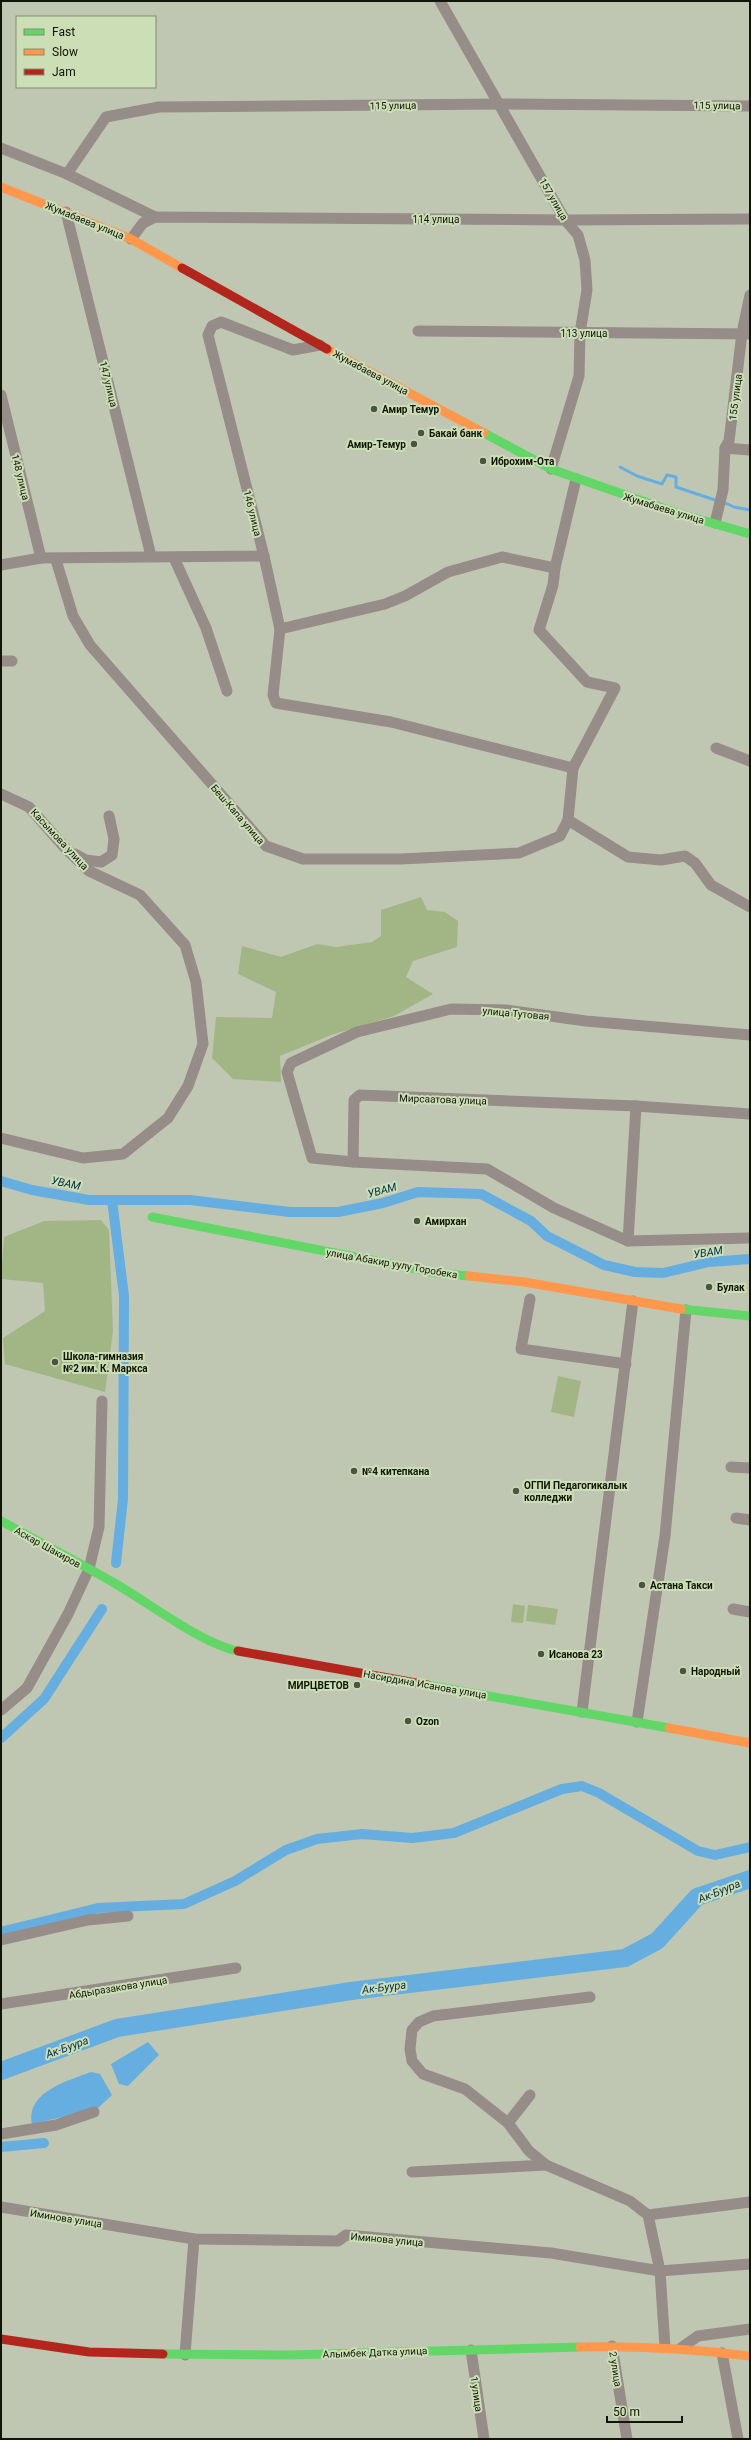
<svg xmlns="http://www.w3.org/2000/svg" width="751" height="2440" viewBox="0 0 751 2440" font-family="Roboto,sans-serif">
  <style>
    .green { fill: #a2b585 }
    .water { fill: #66aee0 }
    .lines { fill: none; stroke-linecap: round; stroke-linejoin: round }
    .stream { stroke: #66aee0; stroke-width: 3 }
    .canal { stroke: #66aee0; stroke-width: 10 }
    .river { stroke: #66aee0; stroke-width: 18 }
    .street { stroke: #968c88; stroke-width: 11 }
    .fast { stroke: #63d668; stroke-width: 9 }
    .slow { stroke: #ff974d; stroke-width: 9 }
    .jam { stroke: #b3261e; stroke-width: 9 }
    .poi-dot { fill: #4d5343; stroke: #ccdeb6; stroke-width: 1.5 }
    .labels { text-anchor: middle; stroke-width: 4; stroke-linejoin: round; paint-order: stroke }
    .street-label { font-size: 10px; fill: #101507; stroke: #ccdeb6 }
    .poi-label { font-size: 10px; font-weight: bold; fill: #101507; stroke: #ccdeb6; text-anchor: start }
    .water-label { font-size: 11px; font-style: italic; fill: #022c4b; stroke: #ccdeb6 }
  </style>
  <rect width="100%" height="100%" fill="#bfc7b2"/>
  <g class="green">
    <polygon points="421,897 427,910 445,912 458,921 457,947 413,961 406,977 433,994 394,1016 331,1035 280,1056 281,1082 233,1079 212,1058 216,1017 272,1018 276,992 238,974 242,946 281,957 317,944 336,947 372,942 381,936 381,910"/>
    <polygon points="101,1220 109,1230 113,1331 105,1392 5,1364 3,1338 45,1311 43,1283 1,1279 4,1237 44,1221"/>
    <polygon points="558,1376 581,1381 574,1417 551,1412"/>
    <polygon points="513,1604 525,1606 523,1623 511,1622"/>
    <polygon points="528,1605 558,1609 555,1625 526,1621"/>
  </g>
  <g class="water">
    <polygon points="148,2042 159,2055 128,2086 119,2084 111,2064"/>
    <path d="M91,2072L100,2074L112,2095L97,2109L32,2124C26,2092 67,2081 91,2072Z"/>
  </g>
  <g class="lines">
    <g class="stream">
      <polyline points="620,467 637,476 662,484 667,475 676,477 676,487 718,501"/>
      <polyline points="723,502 734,507 750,510"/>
    </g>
    <g class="canal">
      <polyline points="1,1181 32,1190 89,1200 190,1200 290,1212 338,1212 383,1203 418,1192 481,1194 531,1221 547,1236 604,1265 635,1272 663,1273 709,1262 750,1259"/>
      <polyline points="112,1200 124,1296 123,1499 116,1563"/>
      <polyline points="1,1738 44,1699 102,1609"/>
      <polyline points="1,1932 98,1908 184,1904 235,1881 286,1850 317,1839 362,1834 412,1838 454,1833 562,1789 582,1786 599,1793 698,1851 715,1855 750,1847"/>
      <polyline points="1,2147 44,2143"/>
    </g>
    <polyline class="river" points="1,2071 117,2028 351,1991 625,1958 657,1941 697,1897 750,1879"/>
    <g class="street">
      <polyline points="440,1 565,220 578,235 585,260 587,290 580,333 579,376 551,469"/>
      <polyline points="1,148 67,174 155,217"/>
      <polyline points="67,174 106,117 159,107 500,104 750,106"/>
      <polyline points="66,212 151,556"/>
      <polyline points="131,239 143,223 155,217 565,220 750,219"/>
      <polyline points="418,331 750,334"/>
      <polyline points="1,395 41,558"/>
      <polyline points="725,448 750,450"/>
      <polyline points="715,523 723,490 725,448 729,441 742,333 750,295"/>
      <polyline points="264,556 280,629 273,695 276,703 391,722 573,768"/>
      <polyline points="174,558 206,628 227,691"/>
      <polyline points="56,560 73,616 90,645 266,846 303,859 401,859 519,853 560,836 568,820 573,768 615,688 587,682 539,630 553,585 555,568"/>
      <polyline points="1,565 41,558 264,556 208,335 212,326 221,322 293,350 320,345"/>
      <polyline points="280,629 385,604 405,596 448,572 502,557 555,568 576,479"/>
      <polyline points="1,661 12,661"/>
      <polyline points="716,748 750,761"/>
      <polyline points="1,794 29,807 66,849 89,871 140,895 185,945 196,982 203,1044 188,1086 168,1118 123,1154 83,1158 1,1138"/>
      <polyline points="568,820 628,857 661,860 685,856 695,863 711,885 750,907"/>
      <polyline points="75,854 86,860 101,862 112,855 114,839 109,816"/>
      <polyline points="750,1035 586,1021 506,1010 451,1009 357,1032 291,1063 287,1072 312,1158 353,1162 354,1100 360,1095 636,1106 750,1114"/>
      <polyline points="353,1162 487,1169 554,1208 628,1241 750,1238"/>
      <polyline points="628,1241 636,1106"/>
      <polyline points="530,1299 521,1349 626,1364"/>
      <polyline points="731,1467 750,1468"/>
      <polyline points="736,1518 750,1520"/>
      <polyline points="733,1609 750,1612"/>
      <polyline points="1,1710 27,1688 68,1614 89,1569 99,1527 102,1401"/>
      <polyline points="582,1712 633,1301"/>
      <polyline points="637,1722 665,1536 686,1310"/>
      <polyline points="1,1940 88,1920 128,1916"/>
      <polyline points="590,1997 433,2016 419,2022 412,2030 410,2049 412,2061 423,2074 465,2089 508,2123 529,2151 546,2165 630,2201 648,2215 660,2271 665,2347"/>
      <polyline points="1,2004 236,1968"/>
      <polyline points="508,2123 530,2095"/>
      <polyline points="1,2134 56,2125 94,2112"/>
      <polyline points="412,2172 546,2165"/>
      <polyline points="1,2207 194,2239 338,2241 346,2235 551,2253 660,2271 750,2264"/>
      <polyline points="648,2215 750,2202"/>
      <polyline points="612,2346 627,2439"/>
      <polyline points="681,2348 698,2336 750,2329"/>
      <polyline points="471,2350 484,2439"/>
      <polyline points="722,2353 738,2439"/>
      <polyline points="185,2355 194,2239"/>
    </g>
    <g class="fast">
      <polyline points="484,433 551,469 677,513 750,534"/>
      <polyline points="152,1217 437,1273 469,1276"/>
      <polyline points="681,1309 750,1316"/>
      <path d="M1,1521C39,1542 78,1562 116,1584C149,1603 202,1644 238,1651"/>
      <polyline points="427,1685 669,1728"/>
      <polyline points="163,2354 288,2355 580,2347"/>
    </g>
    <g class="slow">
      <polyline points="1,187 131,239 182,268"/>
      <polyline points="327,349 484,433"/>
      <polyline points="469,1276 524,1282 681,1309"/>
      <polyline points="669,1728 750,1743"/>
      <path d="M580,2347C638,2346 693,2349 750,2356"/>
    </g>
    <g class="jam">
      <polyline points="182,268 327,349"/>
      <polyline points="238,1651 427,1685"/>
      <polyline points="1,2339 89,2352 163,2354"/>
    </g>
  </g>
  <g class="poi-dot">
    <circle cx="374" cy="409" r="4"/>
    <circle cx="421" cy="433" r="4"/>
    <circle cx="414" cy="444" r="4"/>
    <circle cx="483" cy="461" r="4"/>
    <circle cx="417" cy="1221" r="4"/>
    <circle cx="709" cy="1287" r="4"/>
    <circle cx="55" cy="1362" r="4"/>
    <circle cx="354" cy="1471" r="4"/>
    <circle cx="516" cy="1491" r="4"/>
    <circle cx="642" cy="1585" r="4"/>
    <circle cx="541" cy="1654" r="4"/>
    <circle cx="683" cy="1671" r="4"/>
    <circle cx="357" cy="1685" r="4"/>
    <circle cx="408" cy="1721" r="4"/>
  </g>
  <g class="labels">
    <g class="street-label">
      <text transform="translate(393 105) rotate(-1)" y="4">115 улица</text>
      <text transform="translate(717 105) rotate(1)" y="4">115 улица</text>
      <text transform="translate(554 199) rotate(60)" y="4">157 улица</text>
      <text x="436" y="223">114 улица</text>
      <text transform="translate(85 220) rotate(22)" y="4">Жумабаева улица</text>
      <text x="584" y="337">113 улица</text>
      <text transform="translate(371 372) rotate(28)" y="4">Жумабаева улица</text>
      <text transform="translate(109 384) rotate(76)" y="4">147 улица</text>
      <text transform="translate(735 397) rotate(-83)" y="4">155 улица</text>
      <text transform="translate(21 477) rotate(76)" y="4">148 улица</text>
      <text transform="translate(664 508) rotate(17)" y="4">Жумабаева улица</text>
      <text transform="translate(253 513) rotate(76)" y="4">146 улица</text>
      <text transform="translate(238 814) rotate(49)" y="4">Беш-Капа улица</text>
      <text transform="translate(60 839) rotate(47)" y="4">Касымова улица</text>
      <text transform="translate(516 1013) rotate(5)" y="4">улица Тутовая</text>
      <text transform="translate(443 1099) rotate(2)" y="4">Мирсаатова улица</text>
      <text transform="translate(392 1263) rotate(10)" y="4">улица Абакир уулу Торобека</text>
      <text transform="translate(48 1547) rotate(29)" y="4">Аскар Шакиров</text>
      <text transform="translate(425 1684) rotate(10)" y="4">Насирдина Исанова улица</text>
      <text transform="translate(118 1987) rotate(-9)" y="4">Абдыразакова улица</text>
      <text transform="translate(66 2218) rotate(9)" y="4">Иминова улица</text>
      <text transform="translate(387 2239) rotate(5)" y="4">Иминова улица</text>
      <text transform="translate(375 2352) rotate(-2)" y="4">Алымбек Датка улица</text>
      <text transform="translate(616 2369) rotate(81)" y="4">2 улица</text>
      <text transform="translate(477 2394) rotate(82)" y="4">1 улица</text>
    </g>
    <g class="poi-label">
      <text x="382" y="413">Амир Темур</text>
      <text x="429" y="437">Бакай банк</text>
      <text x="406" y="448" text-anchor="end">Амир-Темур</text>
      <text x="491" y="465">Иброхим-Ота</text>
      <text x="425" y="1225">Амирхан</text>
      <text x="717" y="1291">Булак</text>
      <text x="63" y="1360">Школа-гимназия<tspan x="63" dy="12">№2 им. К. Маркса</tspan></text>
      <text x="362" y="1475">№4 китепкана</text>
      <text x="524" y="1489">ОГПИ Педагогикалык<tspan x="524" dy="12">колледжи</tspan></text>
      <text x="650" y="1589">Астана Такси</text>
      <text x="549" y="1658">Исанова 23</text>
      <text x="691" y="1675">Народный</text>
      <text x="349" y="1689" text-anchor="end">МИРЦВЕТОВ</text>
      <text x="416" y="1725">Ozon</text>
    </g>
    <g class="water-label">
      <text transform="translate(66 1183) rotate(12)" y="4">УВАМ</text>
      <text transform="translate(382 1190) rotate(-15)" y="4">УВАМ</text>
      <text transform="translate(708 1252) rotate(-9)" y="4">УВАМ</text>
      <text transform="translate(719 1891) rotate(-22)" y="4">Ак-Буура</text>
      <text transform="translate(384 1987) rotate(-7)" y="4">Ак-Буура</text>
      <text transform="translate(67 2047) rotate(-20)" y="4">Ак-Буура</text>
    </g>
  </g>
  <rect width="751" height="2440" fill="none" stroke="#101507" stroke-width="4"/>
  <rect x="16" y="16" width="140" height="72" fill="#ccdeb6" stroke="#818e70"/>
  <rect x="24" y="29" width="20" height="6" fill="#63d668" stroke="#818e70"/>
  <text x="52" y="36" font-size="12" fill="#101507">Fast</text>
  <rect x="24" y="49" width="20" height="6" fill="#ff974d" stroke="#818e70"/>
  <text x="52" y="56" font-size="12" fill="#101507">Slow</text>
  <rect x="24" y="69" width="20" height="6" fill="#b3261e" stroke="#818e70"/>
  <text x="52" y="76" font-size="12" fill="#101507">Jam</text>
  <path d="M607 2416v6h75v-6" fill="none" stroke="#101507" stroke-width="2"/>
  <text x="613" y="2416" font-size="12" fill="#101507" stroke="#ccdeb6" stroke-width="3" paint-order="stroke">50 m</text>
</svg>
